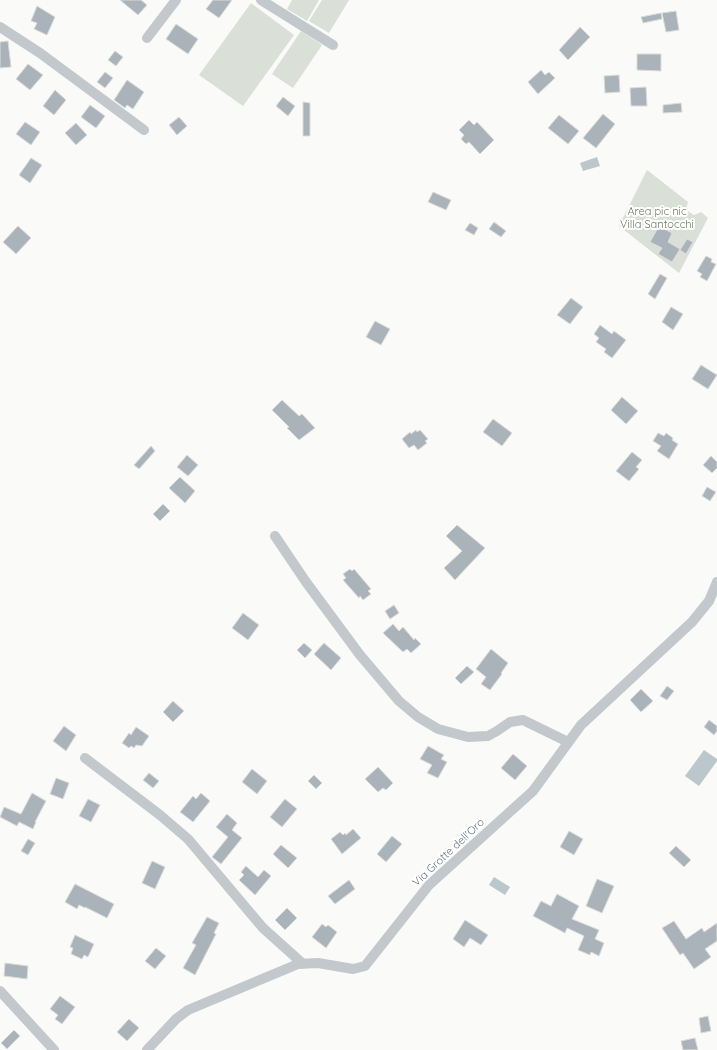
<svg xmlns="http://www.w3.org/2000/svg" width="717" height="1050" viewBox="0 0 717 1050" font-family="Quicksand,sans-serif">
  <style>
    .green { fill: #dadfd7 }
    .water { fill: #bbc7cb }
    .building { fill: #aab3b9; stroke: #dcdcda }
    .lines { fill: none; stroke-linecap: round; stroke-linejoin: round }
    .minor { stroke: #c3c8cc; stroke-width: 10 }
    .labels { text-anchor: middle; stroke-width: 4; stroke-linejoin: round; paint-order: stroke }
    .park-label { font-size: 11px; fill: #687a64; stroke: #fff }
    .street-label { font-size: 11px; fill: #657683; stroke: #fff }
  </style>
  <rect width="100%" height="100%" fill="#fafaf8"/>
  <g class="green">
    <polygon points="292,0 319,0 307,21 287,9"/>
    <polygon points="322,0 349,0 329,33 309,21"/>
    <polygon points="251,3 294,35 243,106 199,75"/>
    <polygon points="301,31 322,45 293,88 272,74"/>
    <polygon points="647,170 688,202 686,210 694,215 701,212 708,218 679,273 619,226"/>
  </g>
  <g class="water">
    <polygon points="597,157 600,166 583,171 580,163"/>
    <polygon points="704,750 717,759 717,761 699,786 685,776"/>
    <polygon points="494,877 510,887 505,895 489,885"/>
  </g>
  <g class="building">
    <polygon points="120,0 141,0 147,5 138,15"/>
    <polygon points="213,0 232,0 219,18 206,9"/>
    <polygon points="37,6 55,17 47,35 34,29 37,23 31,21"/>
    <polygon points="676,11 679,30 666,32 662,13"/>
    <polygon points="661,13 662,19 643,23 641,17"/>
    <polygon points="176,24 198,39 188,54 166,39"/>
    <polygon points="580,27 590,37 568,60 559,50"/>
    <polygon points="8,41 11,67 0,68 0,42"/>
    <polygon points="115,51 123,57 116,66 108,60"/>
    <polygon points="637,54 661,54 661,71 637,70"/>
    <polygon points="28,64 43,75 30,90 16,79"/>
    <polygon points="541,70 545,75 549,72 555,78 538,94 528,82"/>
    <polygon points="105,72 113,78 105,88 97,82"/>
    <polygon points="619,75 620,92 605,93 604,76"/>
    <polygon points="127,80 144,92 133,109 127,105 125,108 114,100"/>
    <polygon points="646,87 647,106 631,106 630,88"/>
    <polygon points="55,90 66,100 54,115 43,106"/>
    <polygon points="283,97 295,106 288,116 276,106"/>
    <polygon points="303,102 310,103 310,136 303,136"/>
    <polygon points="681,103 682,112 663,113 663,105"/>
    <polygon points="90,105 105,116 96,128 81,117"/>
    <polygon points="603,114 615,124 596,148 583,138"/>
    <polygon points="559,115 579,131 568,144 548,128"/>
    <polygon points="179,117 187,126 177,135 169,125"/>
    <polygon points="469,120 474,125 477,122 494,140 480,154 469,142 466,144 461,139 464,135 459,130"/>
    <polygon points="25,122 40,132 31,145 16,134"/>
    <polygon points="76,123 87,135 76,145 65,133"/>
    <polygon points="31,158 42,165 30,183 19,175"/>
    <polygon points="433,192 451,200 446,210 428,202"/>
    <polygon points="494,222 506,231 501,237 489,229"/>
    <polygon points="470,223 478,228 474,235 465,230"/>
    <polygon points="18,226 31,238 16,254 3,242"/>
    <polygon points="659,226 672,233 668,242 680,249 672,262 658,254 662,248 650,242"/>
    <polygon points="687,239 693,242 686,254 680,250"/>
    <polygon points="706,256 712,259 711,262 716,264 707,281 700,277 702,274 697,271"/>
    <polygon points="660,274 667,278 655,299 648,294"/>
    <polygon points="571,298 583,307 570,324 557,315"/>
    <polygon points="671,307 683,314 673,330 662,322"/>
    <polygon points="375,321 390,329 381,345 366,337"/>
    <polygon points="600,325 612,334 614,331 626,340 612,358 604,352 606,349 596,342 599,338 594,334"/>
    <polygon points="701,365 717,375 708,389 692,379"/>
    <polygon points="622,397 638,411 626,424 611,410"/>
    <polygon points="282,400 299,416 302,414 315,428 299,440 287,428 289,427 272,410"/>
    <polygon points="493,419 512,433 502,446 483,432"/>
    <polygon points="416,430 417,432 420,430 428,439 425,441 427,443 418,450 414,445 409,448 402,439 410,432 411,434"/>
    <polygon points="658,433 664,436 666,433 673,438 672,440 678,444 669,459 657,451 661,446 653,441"/>
    <polygon points="151,446 155,451 139,469 134,465"/>
    <polygon points="632,452 642,460 636,467 639,469 629,481 616,471"/>
    <polygon points="187,455 198,465 188,476 177,467"/>
    <polygon points="711,456 717,462 717,468 712,473 703,465"/>
    <polygon points="180,477 195,491 185,503 169,488"/>
    <polygon points="707,487 716,492 710,501 702,496"/>
    <polygon points="163,504 170,511 160,521 153,514"/>
    <polygon points="457,525 485,548 455,580 444,568 462,551 446,536"/>
    <polygon points="350,569 352,571 354,569 371,589 368,591 371,594 363,600 360,596 359,598 343,580 346,578 343,574"/>
    <polygon points="394,605 399,613 390,619 385,611"/>
    <polygon points="243,613 259,625 248,640 232,628"/>
    <polygon points="393,624 399,631 403,627 414,640 415,638 421,644 411,653 407,649 403,652 383,633"/>
    <polygon points="304,643 312,650 305,658 297,650"/>
    <polygon points="324,643 341,658 331,670 314,654"/>
    <polygon points="491,649 508,663 501,673 502,674 490,690 481,684 486,677 476,669"/>
    <polygon points="467,666 474,672 461,684 455,678"/>
    <polygon points="667,686 674,691 667,700 660,696"/>
    <polygon points="641,689 653,701 641,712 630,700"/>
    <polygon points="173,701 184,711 173,722 163,712"/>
    <polygon points="709,720 717,726 717,731 714,735 704,727"/>
    <polygon points="64,726 76,735 66,751 53,741"/>
    <polygon points="136,727 149,736 142,746 136,745 134,748 131,746 129,748 122,743 129,733 131,735"/>
    <polygon points="428,746 444,755 441,759 447,762 438,778 427,773 432,765 420,759"/>
    <polygon points="513,754 527,766 515,780 501,768"/>
    <polygon points="378,767 393,783 386,790 383,788 378,792 365,779"/>
    <polygon points="252,769 267,781 257,794 242,782"/>
    <polygon points="149,773 159,781 153,788 143,780"/>
    <polygon points="314,775 322,783 316,789 308,781"/>
    <polygon points="56,778 69,783 63,799 50,794"/>
    <polygon points="32,793 46,801 35,822 36,822 33,829 19,822 17,826 0,817 4,807 21,814"/>
    <polygon points="201,793 210,801 193,822 180,812 193,796 196,799"/>
    <polygon points="88,799 100,805 91,822 79,816"/>
    <polygon points="285,799 297,809 282,827 270,817"/>
    <polygon points="227,814 237,823 232,830 242,838 221,864 212,857 228,837 216,827"/>
    <polygon points="353,829 361,838 342,854 331,839 340,832 343,835 345,833 346,835"/>
    <polygon points="569,831 583,839 574,855 560,847"/>
    <polygon points="392,836 402,844 386,862 377,854"/>
    <polygon points="28,839 35,843 28,855 21,851"/>
    <polygon points="281,845 297,858 288,868 273,854"/>
    <polygon points="676,846 691,860 684,867 669,853"/>
    <polygon points="152,861 165,867 155,889 142,883"/>
    <polygon points="246,866 258,877 264,870 271,876 255,895 239,880 244,875 241,872"/>
    <polygon points="597,879 614,886 602,913 586,906"/>
    <polygon points="349,880 355,889 335,904 328,896"/>
    <polygon points="75,884 114,904 107,918 85,907 85,908 79,905 77,909 65,902"/>
    <polygon points="557,894 579,906 572,919 599,930 595,939 604,943 599,956 591,952 590,955 578,950 584,936 567,928 565,933 533,916 541,901 551,906"/>
    <polygon points="287,908 297,918 285,930 275,920"/>
    <polygon points="207,917 219,923 214,933 216,934 195,975 183,968 196,945 192,943"/>
    <polygon points="465,920 488,935 481,945 470,938 464,947 453,939"/>
    <polygon points="674,921 686,939 702,928 704,932 717,923 717,941 705,949 711,957 694,969 683,953 680,955 662,928"/>
    <polygon points="322,924 326,927 328,925 337,932 326,948 312,937"/>
    <polygon points="75,935 94,944 88,957 84,955 82,959 71,954 73,948 70,947"/>
    <polygon points="156,948 166,956 155,969 145,961"/>
    <polygon points="5,963 28,966 27,979 4,976"/>
    <polygon points="60,996 75,1007 62,1024 55,1019 58,1015 50,1009"/>
    <polygon points="708,1016 711,1031 701,1033 699,1018"/>
    <polygon points="129,1019 139,1028 127,1041 117,1032"/>
    <polygon points="14,1030 20,1036 7,1049 1,1043"/>
    <polygon points="695,1038 698,1050 683,1050 681,1041"/>
  </g>
  <g class="lines">
    <g class="minor">
      <polyline points="261,0 333,45"/>
      <polyline points="0,27 40,53 144,130"/>
      <polyline points="147,38 176,0"/>
      <polyline points="275,536 306,582 360,655 399,701 418,717 438,729 468,737 488,736 497,731 510,722 523,720 568,742"/>
      <polyline points="85,758 160,815 188,839 263,928 302,963"/>
      <polyline points="0,991 54,1050"/>
      <polyline points="147,1050 176,1019 188,1010 298,964 318,963 353,969 365,966 429,885 533,791 581,725 692,622 709,601 717,582"/>
    </g>
  </g>
  <g class="labels">
    <g class="park-label">
      <text x="657" y="215">Area pic nic<tspan x="657" dy="13">Villa Santocchi</tspan></text>
    </g>
    <g class="street-label">
      <text transform="translate(448 852) rotate(-43)" y="4">Via Grotte dell'Oro</text>
    </g>
  </g>
</svg>
